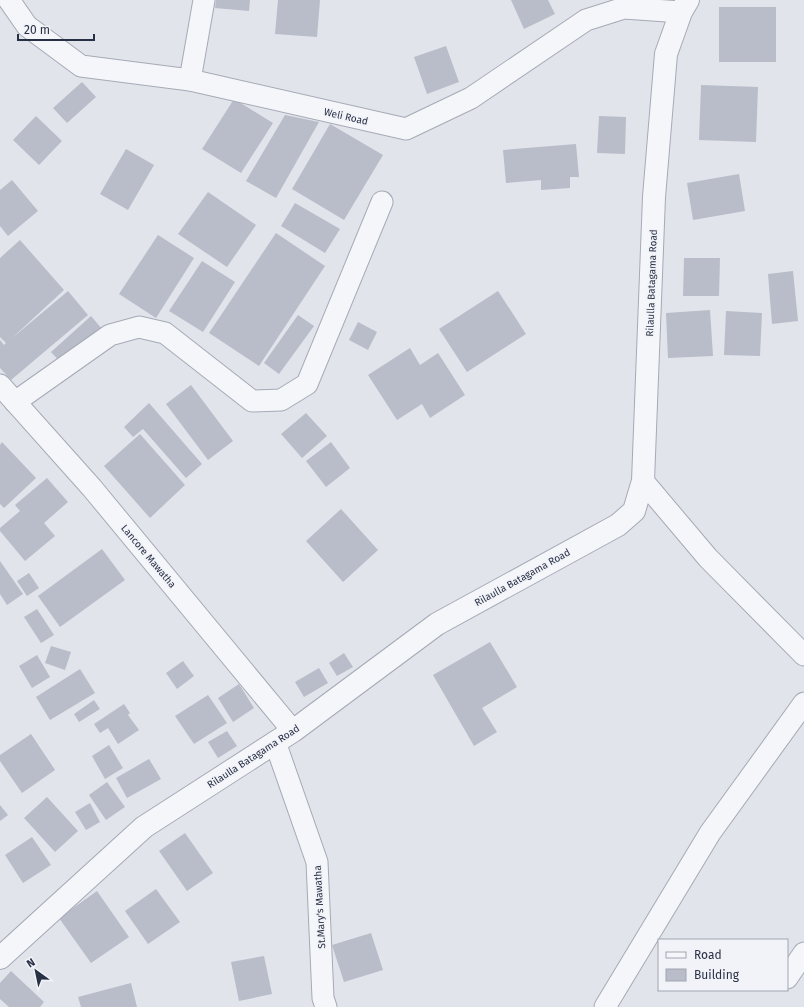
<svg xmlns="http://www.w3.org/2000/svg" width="804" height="1007" viewBox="0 0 804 1007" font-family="'Fira Sans',sans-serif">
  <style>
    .building { fill: #b8bdc9 }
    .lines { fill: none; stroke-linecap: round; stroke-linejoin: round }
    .minor-casing { stroke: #a6aab6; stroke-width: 23 }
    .tertiary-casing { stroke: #a6aab6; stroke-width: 24 }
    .minor { stroke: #f4f6f9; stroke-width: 21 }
    .tertiary { stroke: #f4f6f9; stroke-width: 22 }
    .labels { text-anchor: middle; stroke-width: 3; stroke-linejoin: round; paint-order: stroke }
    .street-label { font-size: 10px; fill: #283044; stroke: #f1f3f8 }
  </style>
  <rect width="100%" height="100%" fill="#e1e4eb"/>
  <g class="building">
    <polygon points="216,0 250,0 249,11 215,8"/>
    <polygon points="278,0 320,0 317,37 275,34"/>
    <polygon points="511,0 548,0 555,14 524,29"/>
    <rect x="719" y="7" width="57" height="55"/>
    <polygon points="446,46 459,82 427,94 414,57"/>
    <polygon points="82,82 96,97 67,123 53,108"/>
    <polygon points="701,85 758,87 756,142 699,140"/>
    <polygon points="234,99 273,123 241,173 202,149"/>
    <polygon points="285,115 319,122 276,198 246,181"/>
    <polygon points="36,116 62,141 39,165 13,140"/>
    <polygon points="599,116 626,117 625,154 597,153"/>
    <polygon points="330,124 383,155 344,220 292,189"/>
    <polygon points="576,144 579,177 570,177 570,188 541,190 541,180 506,183 503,150"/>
    <polygon points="126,149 154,165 128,210 100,194"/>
    <polygon points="739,174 745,211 693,220 687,183"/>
    <polygon points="12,180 38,211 8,236 0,226 0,190"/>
    <polygon points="208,192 256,225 227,267 178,234"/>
    <polygon points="295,203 340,229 325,253 281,226"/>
    <polygon points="276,233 325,266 259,366 209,333"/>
    <polygon points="158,235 194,258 156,318 119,294"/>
    <polygon points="20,240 64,290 11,339 68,291 88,315 11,380 0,368 0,340 4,345 6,343 0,337 0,258"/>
    <polygon points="684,258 720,258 719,296 683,296"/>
    <polygon points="202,261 235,282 203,332 169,311"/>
    <polygon points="793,271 798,321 772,324 768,274"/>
    <polygon points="498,291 526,334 467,372 439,329"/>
    <polygon points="710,310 713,356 668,358 666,313"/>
    <polygon points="726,311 762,313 760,356 724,355"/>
    <polygon points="298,315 314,326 279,374 264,363"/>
    <polygon points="91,316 102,329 63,365 51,352"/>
    <polygon points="358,322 377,332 368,350 349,340"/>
    <polygon points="410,348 420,365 438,353 465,395 430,418 422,404 397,420 368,375"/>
    <polygon points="191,385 233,441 208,460 166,404"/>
    <polygon points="149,403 202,464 186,478 143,429 133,437 124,427"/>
    <polygon points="306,413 327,436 302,458 281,434"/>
    <polygon points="140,434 185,485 150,518 104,466"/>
    <polygon points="2,442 36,478 4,508 0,504 0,445"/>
    <polygon points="331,442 350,468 326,487 306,461"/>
    <polygon points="47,478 68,502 44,523 55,536 25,561 0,531 0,528 20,511 15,505"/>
    <polygon points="341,509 378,550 343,582 306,541"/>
    <polygon points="102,549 125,580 60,627 38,596"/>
    <polygon points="0,561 23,594 7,605 0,594"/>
    <polygon points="29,573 39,588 27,596 17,581"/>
    <polygon points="37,609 54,635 41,643 24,617"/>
    <polygon points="490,642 517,687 482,708 497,732 474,746 433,675"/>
    <polygon points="51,646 71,652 65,670 45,663"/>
    <polygon points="344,653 353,667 337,676 329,663"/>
    <polygon points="37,655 50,677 32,688 19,666"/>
    <polygon points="183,661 194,676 177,689 166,673"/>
    <polygon points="319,668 328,683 304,697 295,682"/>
    <polygon points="80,669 95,693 50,720 36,697"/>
    <polygon points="239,684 254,708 233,722 218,698"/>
    <polygon points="208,695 227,723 194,744 175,716"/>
    <polygon points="94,700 100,709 79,722 74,714"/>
    <polygon points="124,704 130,713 128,715 139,730 118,744 108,728 100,733 94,724"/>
    <polygon points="227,731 237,746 218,758 208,742"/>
    <polygon points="31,734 55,770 22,793 0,761 0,755"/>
    <polygon points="109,745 123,768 105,779 92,756"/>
    <polygon points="149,759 161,779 127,798 116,778"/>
    <polygon points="107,782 125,807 106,820 89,795"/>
    <polygon points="47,797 78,831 55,852 24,818"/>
    <polygon points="90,803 100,822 86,830 75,812"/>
    <polygon points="0,805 8,815 0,821"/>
    <polygon points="185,833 213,873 187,891 159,851"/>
    <polygon points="32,837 51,865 23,883 5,855"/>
    <polygon points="156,889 180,922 148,944 125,911"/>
    <polygon points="97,891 129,937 91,963 59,918"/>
    <polygon points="371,933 383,970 344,982 332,945"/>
    <polygon points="264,956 272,994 239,1001 231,962"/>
    <polygon points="11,971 44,1002 40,1007 9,1007 0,999 0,983"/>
    <polygon points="131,983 137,1007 81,1007 78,997"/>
  </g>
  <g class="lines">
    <defs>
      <g id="minor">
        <polyline points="9,0 27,26 81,66 190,80 406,129 471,98 586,20 624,8 681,12"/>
        <polyline points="190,80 204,0"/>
        <polyline points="0,385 92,488 293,731"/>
        <polyline points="15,402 110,335 139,327 165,333 252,401 281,400 307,384 382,202"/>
        <polyline points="643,481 708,558 804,655"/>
        <polyline points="275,742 317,862 323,998 326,1007"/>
        <polyline points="787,978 804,953"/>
        <polyline points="605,1007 710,833 804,703"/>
      </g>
      <polyline id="tertiary" points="0,958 144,827 293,731 437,624 618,525 634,511 643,481 654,197 666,54 681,12 688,0"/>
    </defs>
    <use href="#minor" class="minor-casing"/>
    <use href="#tertiary" class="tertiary-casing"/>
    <use href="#minor" class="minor"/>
    <use href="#tertiary" class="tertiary"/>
  </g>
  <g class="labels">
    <g class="street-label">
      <text transform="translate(346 116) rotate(13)" y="4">Weli Road</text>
      <text transform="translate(651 283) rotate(-88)" y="4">Rilaulla Batagama Road</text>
      <text transform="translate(149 556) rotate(50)" y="4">Lancore Mawatha</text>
      <text transform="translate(522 577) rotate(-29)" y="4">Rilaulla Batagama Road</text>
      <text transform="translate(253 756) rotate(-33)" y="4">Rilaulla Batagama Road</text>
      <text transform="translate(319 907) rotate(-93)" y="4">St.Mary's Mawatha</text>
    </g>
  </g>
  <rect x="658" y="939" width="130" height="52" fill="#f1f3f8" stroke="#a1a5b0"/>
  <rect x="666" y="952" width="20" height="6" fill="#f4f6f9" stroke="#a1a5b0"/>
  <text x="694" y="959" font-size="12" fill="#283044">Road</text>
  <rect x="666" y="969" width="20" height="12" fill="#b8bdc9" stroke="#a1a5b0"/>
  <text x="694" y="979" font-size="12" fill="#283044">Building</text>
  <g transform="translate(36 971) rotate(327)" stroke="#f1f3f8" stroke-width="3" paint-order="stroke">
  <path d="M0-3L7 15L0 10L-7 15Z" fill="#283044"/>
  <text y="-6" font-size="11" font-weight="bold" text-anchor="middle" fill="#283044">N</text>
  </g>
  <path d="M18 34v6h76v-6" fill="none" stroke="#283044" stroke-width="2"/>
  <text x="24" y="34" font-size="12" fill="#283044" stroke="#f1f3f8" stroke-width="3" paint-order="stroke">20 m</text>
</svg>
